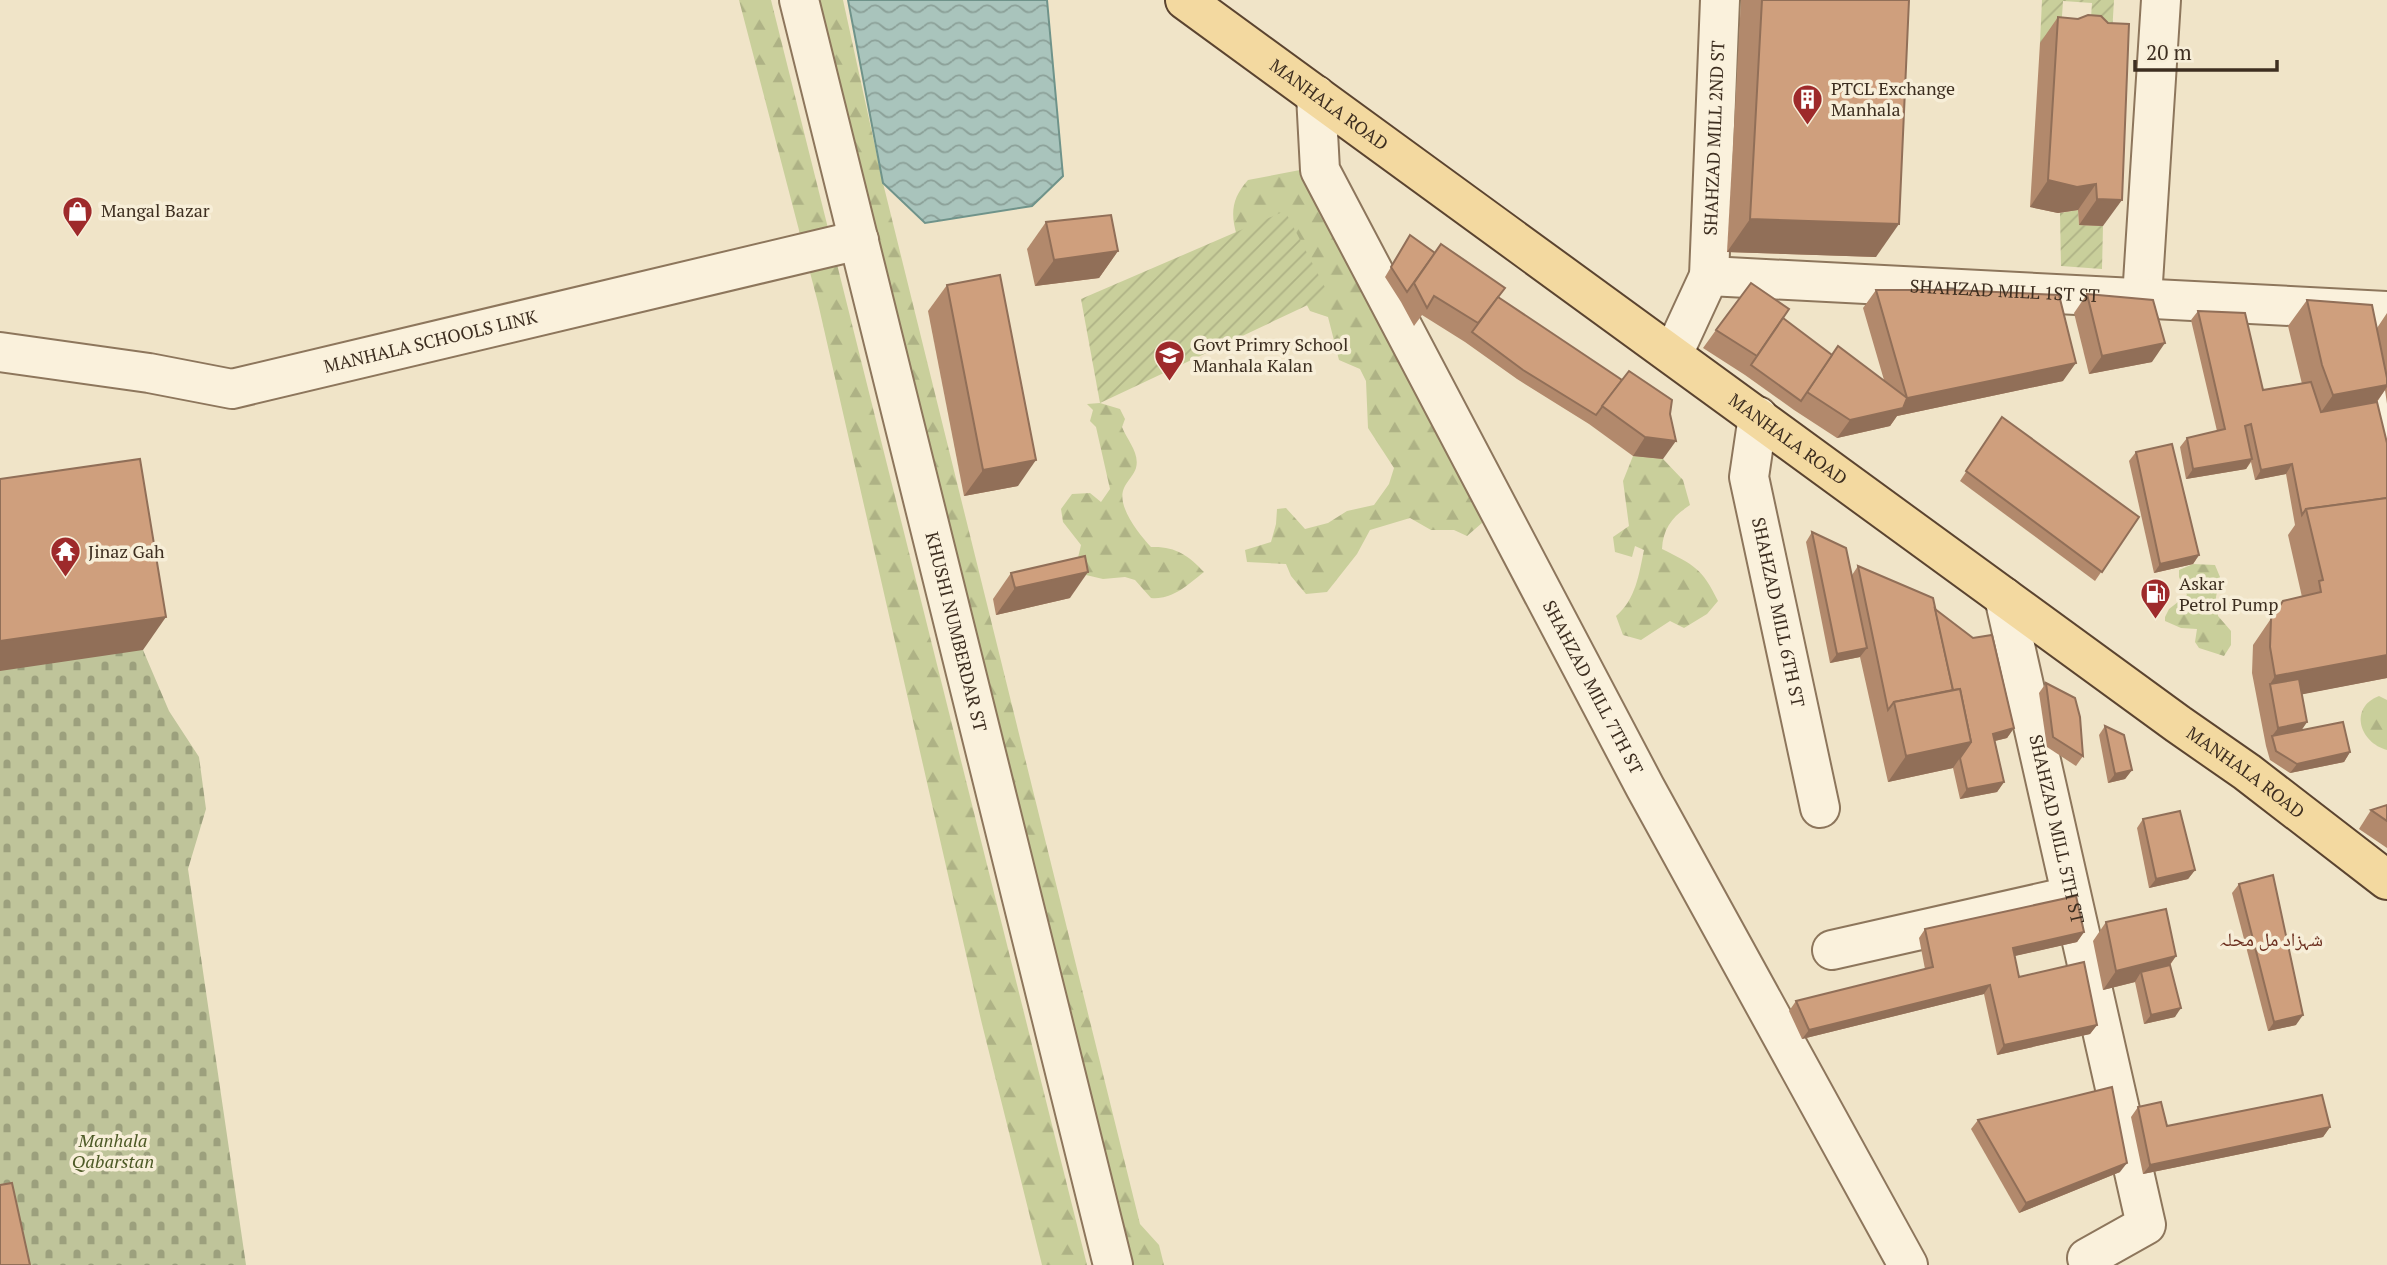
<svg xmlns="http://www.w3.org/2000/svg" width="2387" height="1265" viewBox="0 0 2387 1265" font-family="'PT Serif','Noto Naskh Arabic',serif">
  <style>
    .forest { fill: url(#forest-firs) }
    .cemetery { fill: url(#cemetery-stones) }
    .garden { fill: url(#garden-furrows) }
    .water { fill: url(#water-waves); stroke: #6f938a; stroke-width: 2 }
    .lines { fill: none; stroke-linecap: round; stroke-linejoin: round }
    .minor-casing { stroke: #8d765c; stroke-width: 42 }
    .major-casing { stroke: #5b4430; stroke-width: 42 }
    .minor { stroke: #faf1dc; stroke-width: 38 }
    .major { stroke: #f3d9a0; stroke-width: 38 }
    .wall { fill: #b2896c }
    .shaded-wall { fill: #916f58 }
    .building { fill: #cf9f7d; stroke: #916f58; stroke-width: 2 }
    .labels { text-anchor: middle; stroke-width: 7; stroke-linejoin: round; paint-order: stroke }
    .poi-label { font-size: 18px; fill: #3d2e20; stroke: #f7eed8; text-anchor: start }
    .street-label { font-size: 18px; fill: #3d2e20; stroke: #f7eed8 }
    .park-label { font-size: 18px; font-style: italic; fill: #4d5a26; stroke: #f7eed8 }
    .neighbourhood-label { font-size: 19px; fill: #6b2e1e; stroke: #f7eed8 }
  </style>
  <defs>
    <pattern id="forest-firs" width="22" height="20" patternUnits="userSpaceOnUse" patternTransform="scale(1.75)"><rect width="22" height="20" fill="#c9cf9b"/><path d="M5 1l3.5 6h-7zM16 11l3.5 6h-7z" fill="#aeb285"/></pattern>
    <pattern id="cemetery-stones" width="16" height="16" patternUnits="userSpaceOnUse" patternTransform="scale(1.75)"><rect width="16" height="16" fill="#bfc49a"/><path d="M2 7V4a2 2 0 0 1 4 0v3zM10 15v-3a2 2 0 0 1 4 0v3z" fill="#9ca07d"/></pattern>
    <pattern id="garden-furrows" width="10" height="10" patternUnits="userSpaceOnUse" patternTransform="scale(1.75)"><rect width="10" height="10" fill="#c9cf9b"/><path d="M-1 1l2-2M0 10L10 0M9 11l2-2" fill="none" stroke="#aeb285"/></pattern>
    <pattern id="water-waves" width="16" height="10" patternUnits="userSpaceOnUse" patternTransform="scale(1.75)"><rect width="16" height="10" fill="#a9c4bc"/><path d="M0 5q4-4 8 0t8 0" fill="none" stroke="#8ba098"/></pattern>
  </defs>
  <rect width="100%" height="100%" fill="#f0e4c8"/>
  <g class="forest">
    <polygon points="739,0 771,0 1087,1265 1042,1265 981,1020 818,303"/>
    <polygon points="816,0 843,0 883,183 1140,1224 1159,1245 1164,1265 1126,1265"/>
    <path d="M1300,170L1490,516L1467,536L1454,530H1431L1410,518L1370,530L1357,554L1327,592L1306,594L1291,576L1286,564L1247,562L1245,550L1271,542L1276,524L1277,509L1286,508L1305,529L1328,523L1347,511L1374,505L1389,484L1394,468L1368,428L1366,381L1360,369L1339,360L1328,317L1310,311L1283,260L1237,236C1230,213 1232,198 1248,180Z"/>
    <path d="M1100,403L1120,409L1125,419L1122,427C1127,440 1140,453 1136,468C1134,475 1127,481 1124,488C1116,506 1139,534 1151,547C1175,546 1188,555 1204,572C1187,585 1173,600 1151,598L1135,580L1125,577L1103,579L1086,575L1077,562L1081,545L1063,522L1061,509L1072,494L1090,493L1101,502L1110,489L1096,427L1090,421L1093,410L1087,404Z"/>
    <path d="M1633,456L1663,459L1683,480L1690,505C1673,516 1663,528 1662,549C1694,565 1702,568 1718,601L1707,614L1684,628L1670,621L1641,640L1623,635L1616,616C1636,599 1639,574 1644,550L1635,546L1632,557L1615,552L1613,537L1629,526L1623,481Z"/>
    <polygon points="2193,564 2215,565 2220,577 2216,597 2218,616 2231,631 2231,645 2224,656 2199,648 2195,642 2197,629 2181,628 2165,621 2165,617 2169,609 2187,595 2179,577 2179,570"/>
    <path d="M2379,696L2387,700V750C2360,743 2348,708 2379,696Z"/>
  </g>
  <polygon class="cemetery" points="116,492 143,650 169,711 199,757 206,809 188,869 246,1265 0,1265 0,509"/>
  <g class="garden">
    <polygon points="2042,0 2114,0 2111,51 2089,49 2092,3 2063,1 2060,46 2040,43"/>
    <polygon points="2078,210 2079,225 2103,226 2102,269 2061,266 2060,213"/>
    <polygon points="1285,211 1329,295 1100,403 1081,299"/>
  </g>
  <polygon class="water" points="848,0 1047,0 1063,176 1032,206 925,223 883,183"/>
  <g class="lines">
    <defs>
      <g id="minor">
        <path id="s1" d="M799,0L1113,1265"/>
        <path id="s2" d="M1316,95L1320,170L1645,787L1908,1265"/>
        <path id="s3" d="M1709,276L1720,0"/>
        <polyline points="2142,298 2161,0"/>
        <polyline points="2367,348 2387,435"/>
        <path id="s4" d="M0,352L149,373L232,389L859,240"/>
        <path id="s5" d="M1673,354L1709,276L2387,311"/>
        <path id="s6" d="M1758,416L1749,477L1820,808"/>
        <path id="s7" d="M2004,597L2146,1225L2087,1258"/>
        <polyline points="1832,950 2071,896"/>
      </g>
      <g id="major">
        <path id="s8" d="M1185,0L2178,724L2247,772L2387,880"/>
      </g>
    </defs>
    <use href="#minor" class="minor-casing"/>
    <use href="#major" class="major-casing"/>
    <use href="#minor" class="minor"/>
    <use href="#major" class="major"/>
  </g>
  <g class="wall">
    <polygon points="1741,0 1909,0 1876,257 1727,252"/>
    <polygon points="2058,17 2078,19 2103,226 2079,225 2078,210 2058,213 2030,207 2040,43"/>
    <polygon points="1046,222 1118,251 1099,278 1035,286 1027,249"/>
    <polygon points="1410,235 1498,298 1622,380 1663,459 1633,456 1589,424 1517,379 1465,342 1422,315 1414,326 1401,302 1407,292 1401,302 1385,277"/>
    <polygon points="947,285 1018,486 964,496 928,311"/>
    <polygon points="1876,290 2063,381 1897,416 1890,426 1837,438 1794,410 1745,375 1703,348 1716,330 1783,318 1832,355 1884,380 1863,308"/>
    <polygon points="2087,294 2152,362 2089,374 2074,313"/>
    <polygon points="2307,300 2377,328 2387,313 2387,404 2385,390 2377,402 2387,443 2387,678 2302,694 2307,722 2301,730 2350,752 2344,762 2290,773 2270,760 2266,746 2252,673 2253,645 2283,601 2302,597 2288,535 2295,525 2286,474 2255,480 2251,462 2246,469 2186,479 2180,447 2187,438 2217,431 2191,320 2198,311 2263,390 2302,384 2288,326"/>
    <polygon points="2002,417 2139,517 2095,581 1960,481"/>
    <polygon points="2136,452 2199,555 2193,564 2154,573 2129,461"/>
    <polygon points="1812,532 1852,575 1858,566 1935,609 2014,728 2007,738 1995,741 2004,782 1997,792 1960,799 1953,768 1888,782 1860,657 1830,663 1806,542"/>
    <polygon points="1011,573 1070,598 996,615 993,599"/>
    <polygon points="2046,683 2083,756 2076,766 2047,747 2039,693"/>
    <polygon points="2105,726 2132,770 2125,779 2108,783 2099,735"/>
    <polygon points="2387,805 2387,848 2359,829 2371,810"/>
    <polygon points="2143,819 2195,870 2188,879 2149,888 2137,828"/>
    <polygon points="2239,884 2296,1025 2268,1031 2232,893"/>
    <polygon points="2106,922 2176,956 2170,965 2175,1017 2144,1024 2135,982 2103,990 2093,941"/>
    <polygon points="1925,929 2084,932 2077,942 2014,956 2019,977 2097,1025 2090,1034 1997,1055 1984,994 1802,1039 1789,1011 1796,1001 1925,969 1919,938"/>
    <polygon points="2138,1107 2167,1126 2330,1127 2323,1137 2143,1174 2131,1117"/>
    <polygon points="1978,1120 2120,1172 2019,1213 1971,1129"/>
  </g>
  <g class="shaded-wall">
    <polygon points="2048,180 2096,184 2078,210 2058,213 2030,207"/>
    <polygon points="2097,199 2122,200 2103,226 2079,225"/>
    <polygon points="1750,219 1899,224 1876,257 1727,252"/>
    <polygon points="1118,251 1099,278 1035,286 1054,260"/>
    <polygon points="2165,343 2152,362 2089,374 2102,356"/>
    <polygon points="2076,363 2063,381 1897,416 1890,426 1837,438 1850,420 1907,398"/>
    <polygon points="2387,385 2387,387 2370,411 2314,422 2333,395"/>
    <polygon points="1645,437 1676,441 1663,459 1633,456"/>
    <polygon points="2252,459 2246,469 2186,479 2193,469"/>
    <polygon points="1036,460 1018,486 964,496 983,470"/>
    <polygon points="2292,464 2286,474 2255,480 2261,470"/>
    <polygon points="2199,555 2193,564 2154,573 2160,564"/>
    <polygon points="1088,572 1070,598 996,615 1015,588"/>
    <polygon points="166,617 143,650 0,671 0,641"/>
    <polygon points="1867,648 1860,657 1830,663 1837,654"/>
    <polygon points="2387,655 2387,678 2273,700 2270,684 2275,676"/>
    <polygon points="2307,722 2295,740 2272,736 2278,728"/>
    <polygon points="2014,728 2007,738 1986,743 1993,734"/>
    <polygon points="1971,742 1953,768 1888,782 1906,756"/>
    <polygon points="2350,752 2344,762 2290,773 2297,764"/>
    <polygon points="2132,770 2125,779 2108,783 2115,774"/>
    <polygon points="2004,782 1997,792 1960,799 1967,789"/>
    <polygon points="2195,870 2188,879 2149,888 2156,879"/>
    <polygon points="2084,932 2077,942 2006,958 2013,948"/>
    <polygon points="2176,956 2163,974 2141,972 2135,982 2103,990 2116,971"/>
    <polygon points="1990,985 1984,994 1802,1039 1809,1030"/>
    <polygon points="2181,1008 2175,1017 2144,1024 2151,1015"/>
    <polygon points="2303,1015 2296,1025 2268,1031 2274,1022"/>
    <polygon points="2097,1025 2090,1034 1997,1055 2004,1045"/>
    <polygon points="2330,1127 2323,1137 2143,1174 2150,1165"/>
    <polygon points="2127,1163 2120,1172 2019,1213 2026,1203"/>
  </g>
  <g class="building">
    <polygon points="1762,0 1909,0 1899,224 1750,219"/>
    <polygon points="2088,15 2101,16 2108,23 2129,24 2122,200 2097,199 2096,184 2077,187 2048,180 2058,17 2078,19"/>
    <polygon points="1111,215 1118,251 1054,260 1046,222"/>
    <polygon points="1410,235 1435,253 1407,292 1391,267"/>
    <polygon points="1441,244 1505,288 1478,323 1434,296 1427,308 1414,283"/>
    <polygon points="1000,275 1036,460 983,470 947,285"/>
    <polygon points="1751,283 1789,309 1757,356 1716,330"/>
    <polygon points="1876,290 1953,290 2059,295 2076,363 1907,398 1903,408 1850,420 1807,392 1838,346 1907,398"/>
    <polygon points="2087,294 2153,300 2165,343 2102,356"/>
    <polygon points="1498,297 1622,380 1596,415 1523,370 1472,332"/>
    <polygon points="2307,300 2372,305 2387,378 2387,385 2333,395 2322,365"/>
    <polygon points="2198,311 2245,313 2263,390 2311,382 2321,412 2377,402 2387,443 2387,498 2306,509 2302,515 2292,464 2261,470 2251,424 2245,426 2252,459 2193,469 2187,438 2225,429"/>
    <polygon points="1783,318 1832,355 1801,401 1751,365"/>
    <polygon points="1629,371 1672,400 1670,414 1676,441 1645,437 1602,406"/>
    <polygon points="2002,417 2139,517 2102,572 1966,471"/>
    <polygon points="2172,444 2199,555 2160,564 2136,452"/>
    <polygon points="140,459 166,617 0,641 0,479"/>
    <polygon points="2387,498 2387,655 2275,676 2270,647 2271,619 2283,601 2321,592 2319,581 2323,580 2306,509"/>
    <polygon points="1812,532 1846,548 1867,648 1837,654"/>
    <polygon points="1085,556 1088,572 1015,588 1011,573"/>
    <polygon points="1858,566 1933,598 1953,690 1894,702 1888,710"/>
    <polygon points="1935,609 1973,638 1992,635 2014,728 1993,734 2004,782 1967,789 1960,758 1971,742 1960,689 1953,690"/>
    <polygon points="2299,679 2307,722 2278,728 2270,684"/>
    <polygon points="2046,683 2075,698 2080,717 2083,756 2053,737"/>
    <polygon points="1960,689 1971,742 1906,756 1894,702"/>
    <polygon points="2343,722 2350,752 2297,764 2276,751 2272,736"/>
    <polygon points="2105,726 2124,735 2132,770 2115,774"/>
    <polygon points="2387,805 2387,821 2371,810"/>
    <polygon points="2180,811 2195,870 2156,879 2143,819"/>
    <polygon points="2273,875 2303,1015 2274,1022 2239,884"/>
    <polygon points="2076,896 2084,932 2013,948 2019,977 2084,962 2097,1025 2004,1045 1990,985 1809,1030 1796,1001 1933,967 1925,929"/>
    <polygon points="2166,909 2176,956 2116,971 2106,922"/>
    <polygon points="2170,965 2181,1008 2151,1015 2141,972"/>
    <polygon points="2112,1087 2127,1163 2026,1203 1978,1120"/>
    <polygon points="2322,1095 2330,1127 2150,1165 2138,1107 2161,1102 2167,1126"/>
    <polygon points="12,1183 30,1265 0,1265 0,1185"/>
  </g>
  <defs>
    <symbol id="building-pin" viewBox="-11 -11 22 30"><path d="M0 17L-7.5 6A9.5 9.5 0 1 1 7.5 6Z" fill="#9e2a2b" stroke="#f7eed8"/><path d="M-4-6H4V6H1V3H-1V6H-4ZM-2.5-4.3h1.7v1.8h-1.7ZM.8-4.3h1.7v1.8H.8ZM-2.5-1h1.7V.8h-1.7ZM.8-1h1.7V.8H.8Z" fill="#fff"/></symbol>
    <symbol id="shop-pin" viewBox="-11 -11 22 30"><path d="M0 17L-7.5 6A9.5 9.5 0 1 1 7.5 6Z" fill="#9e2a2b" stroke="#f7eed8"/><path d="M-5-2.5h2.3a2.7 3.5 0 0 1 5.4 0H5L5.5 6h-11ZM-1.5-2.5h3a1.5 2.3 0 0 0-3 0Z" fill="#fff"/></symbol>
    <symbol id="school-pin" viewBox="-11 -11 22 30"><path d="M0 17L-7.5 6A9.5 9.5 0 1 1 7.5 6Z" fill="#9e2a2b" stroke="#f7eed8"/><path d="M0-5L7-2L0 1L-7-2ZM-4 1L0 2.5L4 1V4Q0 6-4 4Z" fill="#fff"/></symbol>
    <symbol id="temple-pin" viewBox="-11 -11 22 30"><path d="M0 17L-7.5 6A9.5 9.5 0 1 1 7.5 6Z" fill="#9e2a2b" stroke="#f7eed8"/><path d="M0-6L5-2H3V0L6.5 2.5H4V6H1.5V3h-3V6H-4V2.5H-6.5L-3 0V-2H-5Z" fill="#fff"/></symbol>
    <symbol id="fuel-pin" viewBox="-11 -11 22 30"><path d="M0 17L-7.5 6A9.5 9.5 0 1 1 7.5 6Z" fill="#9e2a2b" stroke="#f7eed8"/><path d="M-5.5-6h7V0h2V4h1.3V-2.5L3-4.5l.8-.8L6-3V5H2.5V1h-1V6h-7ZM-4.2-4.7v3.2H.2V-4.7Z" fill="#fff"/></symbol>
  </defs>
  <g fill-rule="evenodd">
    <use href="#building-pin" x="1790" y="82" width="35" height="47"/>
    <use href="#shop-pin" x="60" y="194" width="35" height="47"/>
    <use href="#school-pin" x="1152" y="338" width="35" height="47"/>
    <use href="#temple-pin" x="48" y="534" width="35" height="47"/>
    <use href="#fuel-pin" x="2138" y="576" width="35" height="47"/>
  </g>
  <g class="labels">
    <g class="poi-label">
      <text x="1831" y="95">PTCL Exchange<tspan x="1831" dy="21">Manhala</tspan></text>
      <text x="101" y="217">Mangal Bazar</text>
      <text x="1193" y="351">Govt Primry School<tspan x="1193" dy="21">Manhala Kalan</tspan></text>
      <text x="88" y="558">Jinaz Gah</text>
      <text x="2179" y="590">Askar<tspan x="2179" dy="21">Petrol Pump</tspan></text>
    </g>
    <g class="street-label">
      <text dy="6" stroke="none"><textPath href="#s8" startOffset="178">MANHALA ROAD</textPath></text>
      <text dy="6" stroke="none"><textPath href="#s3" startOffset="138">SHAHZAD MILL 2ND ST</textPath></text>
      <text dy="6" stroke="none"><textPath href="#s5" startOffset="382">SHAHZAD MILL 1ST ST</textPath></text>
      <text dy="6" stroke="none"><textPath href="#s4" startOffset="439">MANHALA SCHOOLS LINK</textPath></text>
      <text dy="6" stroke="none"><textPath href="#s8" startOffset="746">MANHALA ROAD</textPath></text>
      <text dy="6" stroke="none"><textPath href="#s6" startOffset="200">SHAHZAD MILL 6TH ST</textPath></text>
      <text dy="6" stroke="none"><textPath href="#s1" startOffset="651">KHUSHI NUMBERDAR ST</textPath></text>
      <text dy="6" stroke="none"><textPath href="#s2" startOffset="660">SHAHZAD MILL 7TH ST</textPath></text>
      <text dy="6" stroke="none"><textPath href="#s8" startOffset="1312">MANHALA ROAD</textPath></text>
      <text dy="6" stroke="none"><textPath href="#s7" startOffset="238">SHAHZAD MILL 5TH ST</textPath></text>
    </g>
    <g class="park-label">
      <text x="113" y="1147">Manhala<tspan x="113" dy="21">Qabarstan</tspan></text>
    </g>
    <g class="neighbourhood-label">
      <text x="2271" y="946">شہزاد مل محلہ</text>
    </g>
  </g>
  <path d="M2135 60v10h142v-10" fill="none" stroke="#3d2e20" stroke-width="3.5"/>
  <text x="2146" y="60" font-size="21" fill="#3d2e20" stroke="#f7eed8" stroke-width="5" paint-order="stroke">20 m</text>
</svg>
